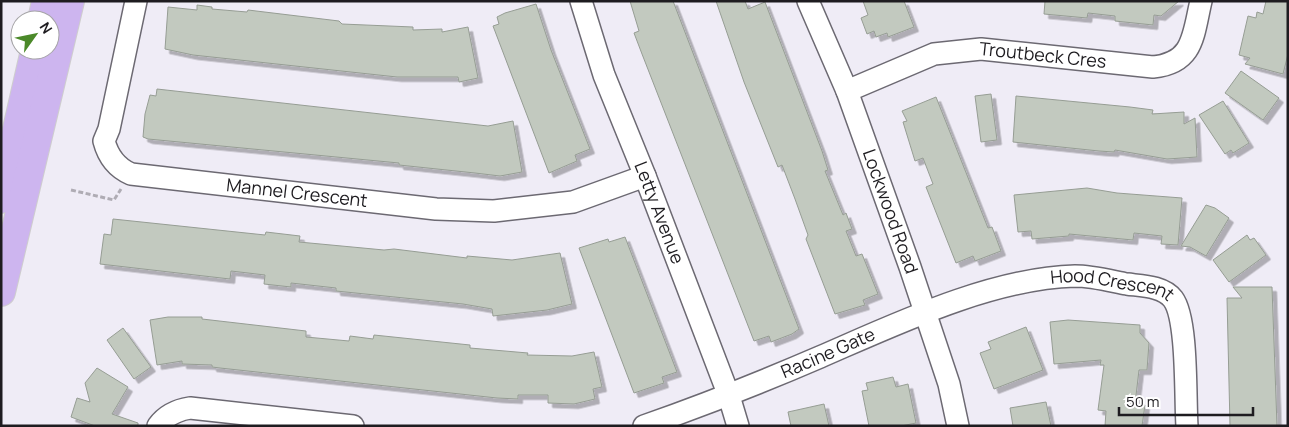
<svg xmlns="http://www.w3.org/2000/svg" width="1289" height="427" viewBox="0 0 1289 427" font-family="Manrope,sans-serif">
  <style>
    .building { fill: #c2c9bf; stroke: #969d94; filter: url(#shadow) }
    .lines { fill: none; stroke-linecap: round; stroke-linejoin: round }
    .minor-casing { stroke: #6c6972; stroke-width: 24 }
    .major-casing { stroke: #cecdce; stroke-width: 30 }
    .path { stroke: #afacb4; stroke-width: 3; stroke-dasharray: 5 2.5; stroke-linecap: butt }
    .minor { stroke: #fff; stroke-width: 21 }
    .major { stroke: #cdb5ef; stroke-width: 28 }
    .labels { text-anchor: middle; stroke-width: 5; stroke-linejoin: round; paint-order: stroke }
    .street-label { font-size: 18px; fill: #1e1c20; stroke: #fff }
  </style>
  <defs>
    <filter id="shadow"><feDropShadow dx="4.5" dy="4.5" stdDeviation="0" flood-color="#0004"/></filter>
  </defs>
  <rect width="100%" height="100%" fill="#efecf6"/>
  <g class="building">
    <polygon points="630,1 673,1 799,329 792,334 771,342 769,336 754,341 642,54 634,33 639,31"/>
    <polygon points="716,1 745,1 748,9 765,2 822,151 828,170 825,171 843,215 846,213 852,229 846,231 856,256 862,254 878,294 863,300 865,305 835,314 806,239 808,235 795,199 782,165 778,167 744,82"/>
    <polygon points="863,1 904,1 914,27 888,37 887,33 876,37 874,31 867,34 861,18 868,15"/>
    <polygon points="1045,1 1179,1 1161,16 1154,15 1153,25 1115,21 1115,16 1088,13 1087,18 1044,14"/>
    <polygon points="1266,1 1288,1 1288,54 1283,74 1245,64 1250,58 1239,55 1248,16 1256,18 1257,12 1263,14"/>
    <polygon points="536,4 551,50 590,149 575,155 577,161 549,173 493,26 499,24 497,17 505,13"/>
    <polygon points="197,5 212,7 212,9 247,12 248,10 339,21 342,24 413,27 413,30 442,29 442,32 468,27 478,78 459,82 458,77 397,77 193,55 165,49 168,7 197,10"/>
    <polygon points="1241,71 1279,98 1263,120 1225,93"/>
    <polygon points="157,89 488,126 513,121 522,172 500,176 475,173 399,165 399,163 148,139 143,137 145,114 150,95 156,96"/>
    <polygon points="991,94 997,140 981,142 975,96"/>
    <polygon points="1016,96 1130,107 1153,110 1152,114 1184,112 1184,124 1195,118 1197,157 1167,159 1115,150 1114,152 1099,151 1013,142"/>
    <polygon points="936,97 988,228 992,227 1001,251 975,261 973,256 956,263 926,187 933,184 923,158 915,161 903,122 907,121 902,111"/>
    <polygon points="1223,101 1249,143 1233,153 1231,150 1225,154 1199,115"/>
    <polygon points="1087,188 1117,193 1182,198 1178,245 1161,244 1162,236 1134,233 1133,240 1069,234 1069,236 1032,239 1031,231 1018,232 1014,195"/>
    <polygon points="1206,205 1215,208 1229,218 1206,256 1190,247 1181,246"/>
    <polygon points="113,219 265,235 266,232 300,236 299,242 384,250 394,249 467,258 467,256 512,260 560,253 572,304 547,310 493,316 492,309 463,304 336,291 336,288 291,283 291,287 264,284 265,275 231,271 230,279 100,264 104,234 111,235"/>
    <polygon points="1247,235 1250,240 1254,238 1266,255 1229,282 1213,260"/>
    <polygon points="625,237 677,372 662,377 664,383 634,393 579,248 608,239 609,242"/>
    <polygon points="1233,287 1272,287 1277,426 1230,426 1227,298 1242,298"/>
    <polygon points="168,317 202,317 202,319 306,331 306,337 349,341 350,336 373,339 374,335 470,345 470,348 528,353 527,355 572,356 594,352 602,387 593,389 595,399 574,404 548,403 548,395 518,395 518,399 497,398 220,368 212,367 212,365 182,364 182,361 157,365 150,320"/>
    <polygon points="1068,320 1140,325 1140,333 1149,343 1147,370 1139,370 1135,404 1145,405 1142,426 1105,426 1106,411 1098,410 1104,365 1100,365 1101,360 1054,364 1050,322"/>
    <polygon points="1026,327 1043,370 994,389 980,353 991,349 988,342"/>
    <polygon points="123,328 151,367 134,379 107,340"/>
    <polygon points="97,368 128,387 112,414 138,423 138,426 95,426 71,417 77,398 90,402 85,383"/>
    <polygon points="893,377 896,387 908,384 916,423 901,426 869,426 862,391 868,390 866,383"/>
    <polygon points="1046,402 1051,426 1013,426 1010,408"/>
    <polygon points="824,404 829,426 791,426 788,412"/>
  </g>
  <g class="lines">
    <defs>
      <g id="minor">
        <path id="s1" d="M136,1L109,129L104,141C108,156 117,168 131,174L436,209L494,211L573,202L645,176"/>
        <path id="s2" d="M581,1L604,75L645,176L729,396L738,426"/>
        <path id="s3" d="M808,1L847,91L910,267L949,384L958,426"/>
        <path id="s4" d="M847,91L934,54L981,49L1153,67C1194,63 1193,35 1201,1"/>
        <path d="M158,426C166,415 177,410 190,408L353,426"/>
        <path id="s5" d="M644,426C704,405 762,382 820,357C896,324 992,278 1075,276C1092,276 1111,281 1127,284C1142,286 1163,286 1173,299C1188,319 1185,398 1187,426"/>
      </g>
      <g id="major">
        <polyline points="42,20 46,1"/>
        <polyline points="1,199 35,50"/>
        <polyline points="1,292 70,1"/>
      </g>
    </defs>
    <use href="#minor" class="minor-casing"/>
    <use href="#major" class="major-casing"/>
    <polyline class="path" points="71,190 114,200 121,189"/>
    <use href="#minor" class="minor"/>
    <use href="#major" class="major"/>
  </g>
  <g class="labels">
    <g class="street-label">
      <text dy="6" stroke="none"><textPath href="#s4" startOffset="204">Troutbeck Cres</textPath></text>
      <text dy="6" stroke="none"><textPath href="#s1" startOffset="355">Mannel Crescent</textPath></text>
      <text dy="6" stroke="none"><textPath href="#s3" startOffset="226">Lockwood Road</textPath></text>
      <text dy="6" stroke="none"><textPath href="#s2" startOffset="226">Letty Avenue</textPath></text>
      <text dy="6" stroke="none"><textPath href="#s5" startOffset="496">Hood Crescent</textPath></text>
      <text dy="6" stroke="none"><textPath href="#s5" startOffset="198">Racine Gate</textPath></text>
    </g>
  </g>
  <rect width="1289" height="427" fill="none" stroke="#1e1c20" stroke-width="5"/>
  <g transform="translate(35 35) rotate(57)"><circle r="24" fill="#ffffff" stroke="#a5a4a6"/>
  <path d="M0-4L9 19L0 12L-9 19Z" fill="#4b8929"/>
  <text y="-8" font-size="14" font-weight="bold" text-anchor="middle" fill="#1e1c20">N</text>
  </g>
  <path d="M1119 407v8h134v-8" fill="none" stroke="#1e1c20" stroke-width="2.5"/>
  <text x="1126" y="407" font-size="15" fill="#1e1c20" stroke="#ffffff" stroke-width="4" paint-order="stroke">50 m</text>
</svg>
